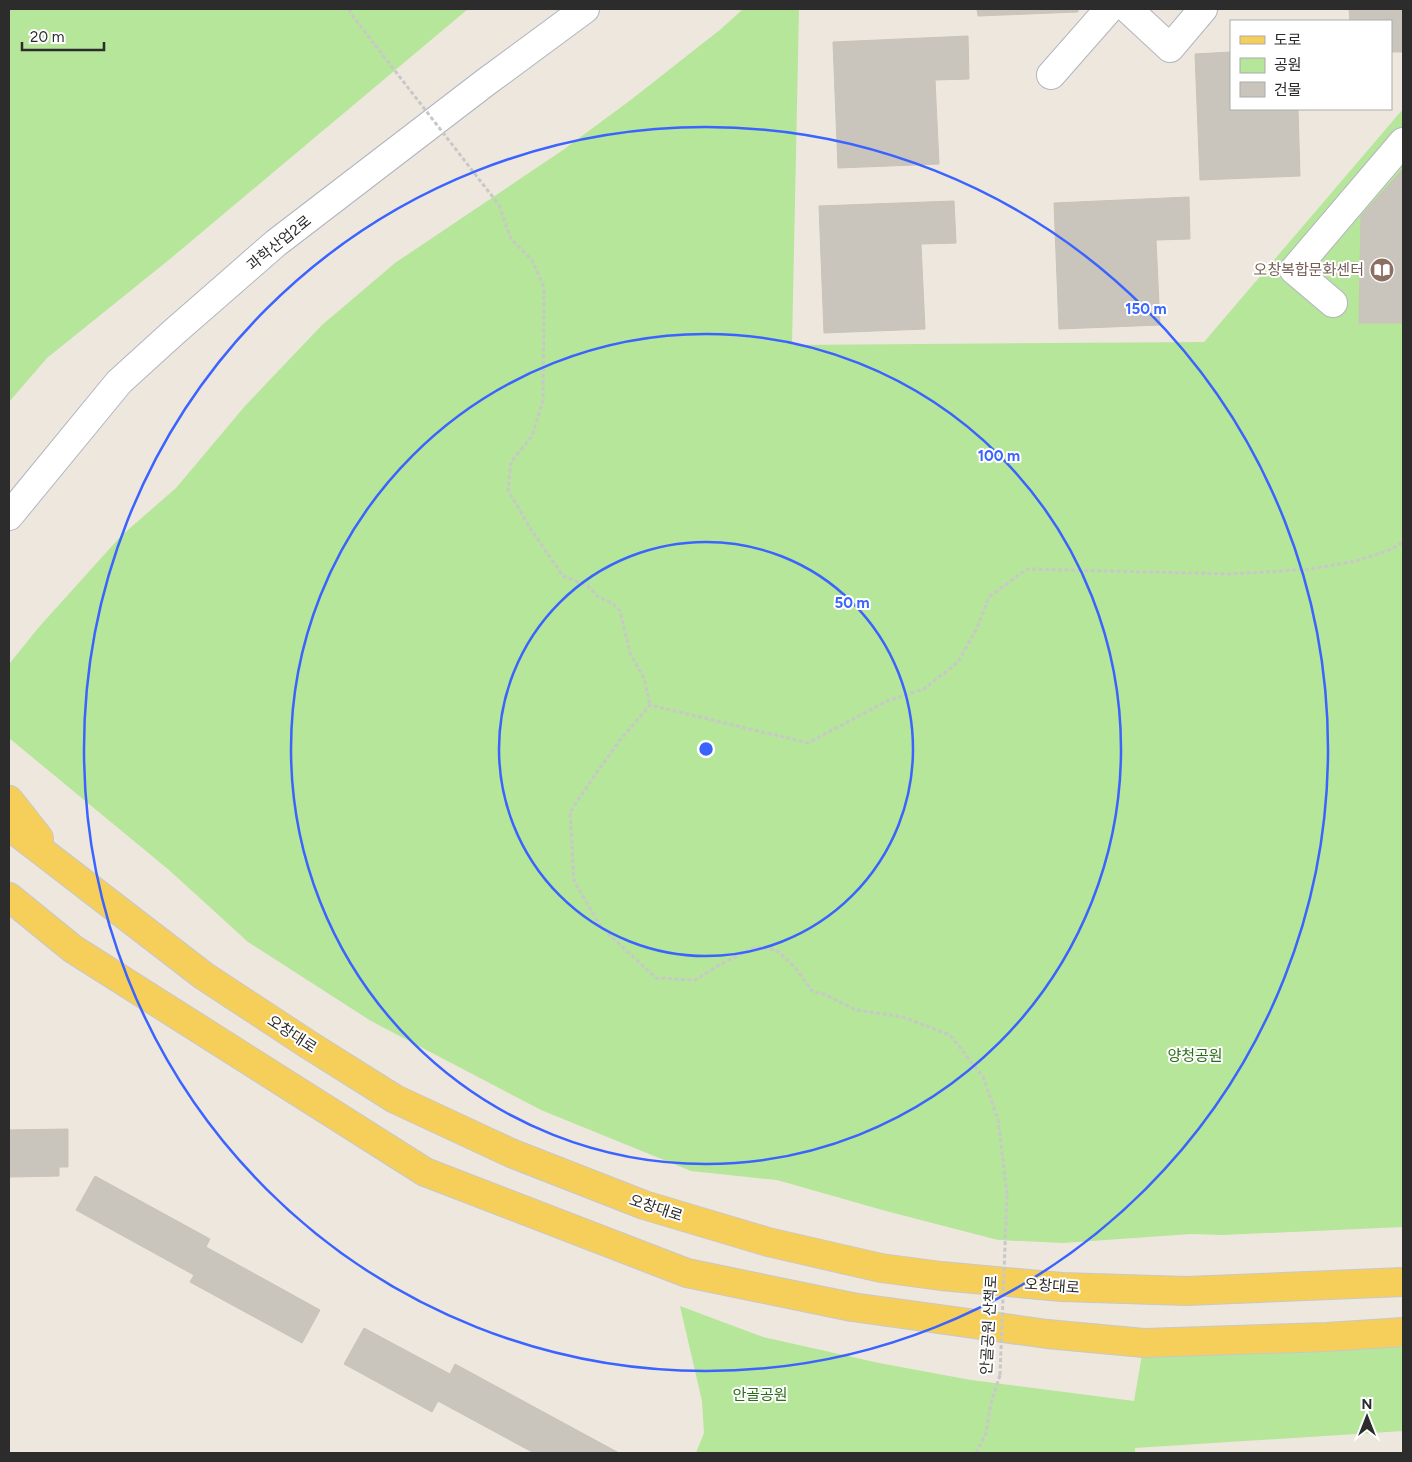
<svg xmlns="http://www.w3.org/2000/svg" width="1412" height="1462" viewBox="0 0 1412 1462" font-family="Figtree,'Noto Sans KR',sans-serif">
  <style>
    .green { fill: #b5e699 }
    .building { fill: #c9c5bd; stroke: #cac3b7 }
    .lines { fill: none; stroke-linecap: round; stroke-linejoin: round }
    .minor-casing { stroke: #b2b5c0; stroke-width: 30 }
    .major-casing { stroke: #c8c8c8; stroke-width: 30 }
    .path { stroke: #c8c8c8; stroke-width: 3; stroke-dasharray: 4 2.5; stroke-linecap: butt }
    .minor { stroke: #fff; stroke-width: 28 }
    .major { stroke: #f6cf5b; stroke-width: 28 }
    .path-bridge { stroke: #c8c8c8; stroke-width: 3; stroke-dasharray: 4 2.5; stroke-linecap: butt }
    .ring { fill: none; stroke: #3a63ff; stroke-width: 2.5 }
    .labels { text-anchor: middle; stroke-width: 4; stroke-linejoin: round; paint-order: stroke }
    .street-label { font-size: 15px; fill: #2c2c2c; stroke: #fff }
    .education-label { font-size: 15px; fill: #785e54; stroke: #fff; text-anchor: end }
    .park-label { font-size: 15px; fill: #2b6e18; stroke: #fff }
    .centre { fill: #3a63ff; stroke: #fff; stroke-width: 2.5 }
    .ring-label { font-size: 15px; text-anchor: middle; font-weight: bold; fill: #3a63ff; stroke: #fff; stroke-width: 4; stroke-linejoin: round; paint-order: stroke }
  </style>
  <rect width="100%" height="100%" fill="#eee7de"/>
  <g class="green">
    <polygon points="9,9 468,9 170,259 47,358 9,402"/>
    <polygon points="743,9 799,9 792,345 1204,342 1403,109 1403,1227 1222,1235 1191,1234 1063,1243 998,1240 886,1211 777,1180 691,1171 541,1110 371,1021 248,942 169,870 9,738 9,675 10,663 39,627 121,536 176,488 245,406 322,325 395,263 563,150 632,99 721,29"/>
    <polygon points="680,1306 763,1337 879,1363 971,1380 1134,1401 1144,1343 1403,1332 1403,1431 1135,1448 1135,1453 696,1453 704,1433 702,1401"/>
  </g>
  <g class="building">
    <polygon points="977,9 1078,9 1078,12 978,16"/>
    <polygon points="1349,9 1403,9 1403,52 1391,52 1391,21 1350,21"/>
    <polygon points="968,36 969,79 935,80 939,164 838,168 833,42"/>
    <polygon points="1231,52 1231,109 1298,109 1300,176 1200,180 1195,54"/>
    <polygon points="1403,169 1403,323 1359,323 1361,216"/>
    <polygon points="1189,197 1190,239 1156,240 1160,325 1059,329 1054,203"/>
    <polygon points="954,201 956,243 921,244 925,329 824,333 819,206"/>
    <polygon points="68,1129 68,1167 59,1167 59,1176 9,1177 9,1130"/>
    <polygon points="95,1176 210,1239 206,1247 320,1310 302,1343 190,1282 194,1275 76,1210"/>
    <polygon points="364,1328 450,1374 455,1364 619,1453 534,1453 438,1401 432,1412 344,1364"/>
  </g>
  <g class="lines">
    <defs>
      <g id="minor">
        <polyline points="1128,9 1170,48 1203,9"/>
        <polyline points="1051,75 1109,9"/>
        <polyline points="1333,303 1294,270 1403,142"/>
        <polyline points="9,516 119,382 174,332 276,243 486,82 585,9"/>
      </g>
      <g id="major">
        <polyline points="9,800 39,838"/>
        <polyline points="9,826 204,976 309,1045 395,1099 511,1153 644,1205 768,1242 881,1268 941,1276 1062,1287 1186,1291 1403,1282"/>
        <polyline points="9,897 73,949 425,1172 687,1273 852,1307 1047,1334 1144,1343 1327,1337 1403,1332"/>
      </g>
    </defs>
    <use href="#minor" class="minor-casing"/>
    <use href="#major" class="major-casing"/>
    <g class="path">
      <polyline points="349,9 351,14 375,45"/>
      <polyline points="499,205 511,239 532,260 544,287 543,400 532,436 511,462 508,490 530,528 563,576 588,586 598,597 612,603 620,611 630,653 644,678 650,705"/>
      <polyline points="1007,1194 998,1119 983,1077 950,1035 903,1017 856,1010 824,994 813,992 795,967 776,950 755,947 721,964 695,980 656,978 601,927 574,881 570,812 599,769 621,739 650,705 808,743 887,701 924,689 958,662 977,628 989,597 1027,569 1231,574 1311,569 1356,561 1392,549 1403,542"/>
      <polyline points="976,1453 986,1433 991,1403 1000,1375"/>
    </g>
    <use href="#minor" class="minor"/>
    <use href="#major" class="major"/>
    <g class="path-bridge">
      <polyline points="375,45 499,205"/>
      <polyline points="1000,1375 1007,1194"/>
    </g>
  </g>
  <g class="ring">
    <circle cx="706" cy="749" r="207"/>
    <circle cx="706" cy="749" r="415"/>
    <circle cx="706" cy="749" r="622"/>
  </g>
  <defs>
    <symbol id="library-disc" viewBox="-11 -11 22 22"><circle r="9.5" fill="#8d6e63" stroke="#fff"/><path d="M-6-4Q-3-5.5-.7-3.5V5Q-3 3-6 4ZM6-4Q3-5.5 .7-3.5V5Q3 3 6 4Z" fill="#fff"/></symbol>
  </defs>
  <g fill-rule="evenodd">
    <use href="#library-disc" x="1368" y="256" width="28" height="28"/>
  </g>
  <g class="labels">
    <g class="street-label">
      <text transform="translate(279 243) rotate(-39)" y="5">과학산업2로</text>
      <text transform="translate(292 1034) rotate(33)" y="5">오창대로</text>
      <text transform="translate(656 1208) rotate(18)" y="5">오창대로</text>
      <text transform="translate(1052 1286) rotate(4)" y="5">오창대로</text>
      <text transform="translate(989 1325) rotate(-87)" y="5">안골공원 산책로</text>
    </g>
    <g class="education-label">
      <text x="1364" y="275">오창복합문화센터</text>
    </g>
    <g class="park-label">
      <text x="1195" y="1061">양청공원</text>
      <text x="760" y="1400">안골공원</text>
    </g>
  </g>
  <circle cx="706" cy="749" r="8" class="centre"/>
  <g class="ring-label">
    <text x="1146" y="314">150 m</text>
    <text x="999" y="461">100 m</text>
    <text x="852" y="608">50 m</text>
  </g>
  <rect width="1412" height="1462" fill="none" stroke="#2c2c2c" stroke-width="20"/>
  <rect x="1230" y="20" width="162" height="90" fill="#ffffff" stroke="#ababab"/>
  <rect x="1240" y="36" width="25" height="8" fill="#f6cf5b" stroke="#ababab"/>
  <text x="1274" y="45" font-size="15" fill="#2c2c2c">도로</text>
  <rect x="1240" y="58" width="25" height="15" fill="#b5e699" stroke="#ababab"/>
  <text x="1274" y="70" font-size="15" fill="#2c2c2c">공원</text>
  <rect x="1240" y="82" width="25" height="15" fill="#c9c5bd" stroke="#ababab"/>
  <text x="1274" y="95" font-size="15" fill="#2c2c2c">건물</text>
  <g transform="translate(1367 1417)" stroke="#ffffff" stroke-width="4" paint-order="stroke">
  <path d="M0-4L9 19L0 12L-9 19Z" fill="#2c2c2c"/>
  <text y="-8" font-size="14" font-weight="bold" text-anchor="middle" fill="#2c2c2c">N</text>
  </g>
  <path d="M22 42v8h82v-8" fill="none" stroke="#2c2c2c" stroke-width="2.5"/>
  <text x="30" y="42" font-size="15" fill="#2c2c2c" stroke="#ffffff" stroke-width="4" paint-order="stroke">20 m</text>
</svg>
